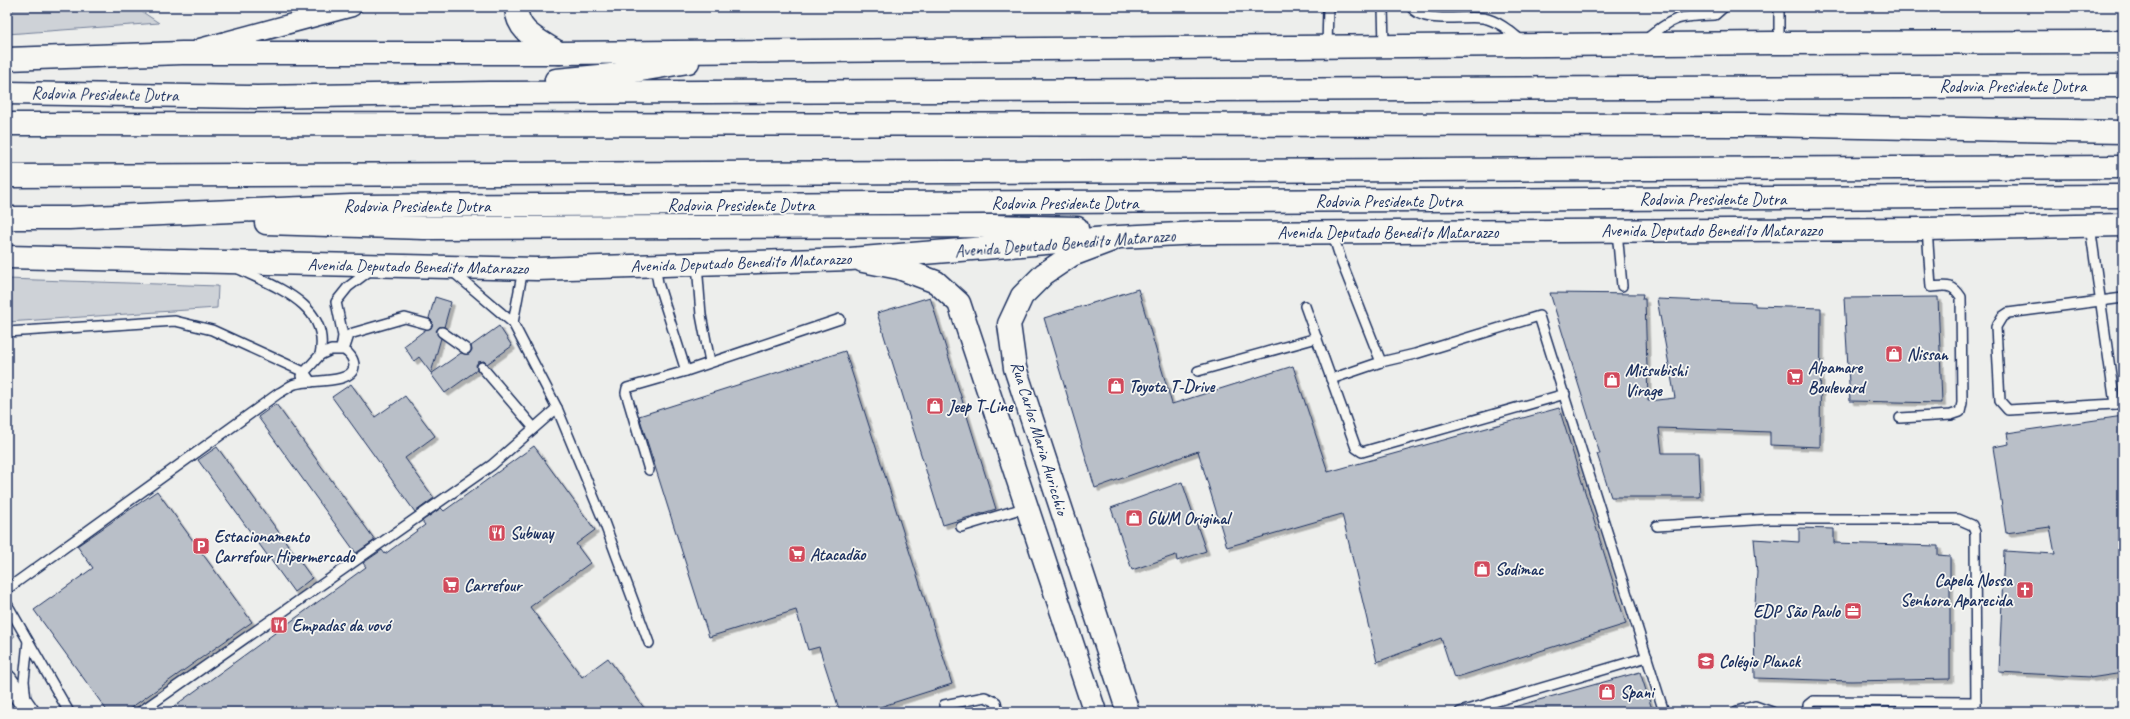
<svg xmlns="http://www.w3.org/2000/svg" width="2130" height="719" viewBox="0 0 2130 719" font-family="Caveat,sans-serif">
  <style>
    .green { fill: #ced2d7; stroke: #74809a }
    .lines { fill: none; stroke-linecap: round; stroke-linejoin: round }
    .stream { stroke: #6e7a96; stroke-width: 4.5 }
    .building { fill: #b9bfc8; stroke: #1b2f5e; filter: url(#shadow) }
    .service-casing { stroke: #1b2f5e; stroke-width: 12 }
    .minor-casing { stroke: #1b2f5e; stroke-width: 21 }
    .secondary-casing { stroke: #1b2f5e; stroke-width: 25 }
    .primary-casing { stroke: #1b2f5e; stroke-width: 25 }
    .motorway-casing { stroke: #1b2f5e; stroke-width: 25 }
    .service { stroke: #f6f6f2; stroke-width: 9 }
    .minor { stroke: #f6f6f2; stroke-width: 18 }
    .secondary { stroke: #f6f6f2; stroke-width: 22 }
    .primary { stroke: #f6f6f2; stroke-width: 22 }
    .motorway { stroke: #f6f6f2; stroke-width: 22 }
    .labels { text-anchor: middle; stroke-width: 3.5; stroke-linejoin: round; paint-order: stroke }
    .street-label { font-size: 17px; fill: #1b2f5e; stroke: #f6f6f2 }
    .poi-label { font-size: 17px; font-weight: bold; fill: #1b2f5e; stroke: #f6f6f2; text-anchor: start }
  </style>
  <defs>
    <filter id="shadow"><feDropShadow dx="3.5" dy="3.5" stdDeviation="0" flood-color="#0004"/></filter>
  </defs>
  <rect width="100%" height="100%" fill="#edeeec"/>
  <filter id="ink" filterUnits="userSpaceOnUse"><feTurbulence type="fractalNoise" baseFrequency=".025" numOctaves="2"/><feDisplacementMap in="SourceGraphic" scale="8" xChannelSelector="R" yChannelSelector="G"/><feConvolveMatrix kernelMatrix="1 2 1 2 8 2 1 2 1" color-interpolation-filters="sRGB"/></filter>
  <g filter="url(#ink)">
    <g class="green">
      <polygon points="7,7 135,7 159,23 7,34"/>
      <polygon points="7,279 218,286 217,308 7,322"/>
      <polygon points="7,625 15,636 7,642"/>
    </g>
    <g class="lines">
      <polyline class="stream" points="7,9 14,7"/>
    </g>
    <g class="building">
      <polygon points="1138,289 1172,404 1293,366 1328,472 1559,408 1626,624 1454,678 1441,638 1377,662 1342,514 1227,547 1198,451 1095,488 1044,318"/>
      <polygon points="1550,293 1643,294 1642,299 1645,299 1648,401 1675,398 1657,299 1755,303 1755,306 1821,308 1820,447 1770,445 1770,432 1659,428 1662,453 1698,453 1700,497 1611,497 1597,454 1600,454"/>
      <polygon points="435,297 451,302 444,327 439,327 436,331 441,338 431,373 419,357 414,361 404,346 425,330 431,328 433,322 429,318"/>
      <polygon points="930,297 996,509 943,525 877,313"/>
      <polygon points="1938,297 1942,403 1850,401 1844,298"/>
      <polygon points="499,326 512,346 487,364 484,361 478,362 476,365 477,370 445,393 431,374 461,353 469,354 472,350 471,346"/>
      <polygon points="845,351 952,684 864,712 840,712 819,647 808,650 796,610 709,637 639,416"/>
      <polygon points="351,384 375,417 405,396 435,436 405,458 434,498 415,512 332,397"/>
      <polygon points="276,404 375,540 356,553 258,417"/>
      <polygon points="2123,416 2123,673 2090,678 2090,677 1999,672 2004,551 2055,554 2050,527 2006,533 1993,447 2009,444 2007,433"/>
      <polygon points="534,446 595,530 576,544 590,563 530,607 582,677 608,658 647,712 166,712 366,567 363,563 382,550 385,554 425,525 422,521 441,508 444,511"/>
      <polygon points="217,447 312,578 294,592 198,460"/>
      <polygon points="1182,482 1206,551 1177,561 1176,555 1132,570 1111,508"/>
      <polygon points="157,491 252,622 125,712 108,712 34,610 93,568 77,546"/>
      <polygon points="1799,528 1834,529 1834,543 1938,546 1938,555 1950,556 1950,679 1851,681 1755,678 1754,620 1757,572 1754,539 1799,542"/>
      <polygon points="1640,672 1653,712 1510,712 1510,708"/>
    </g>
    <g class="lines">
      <defs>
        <g id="service">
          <polyline points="1383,7 1384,46"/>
          <path d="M1411,7C1424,25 1463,15 1483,18C1499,21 1511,32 1523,42"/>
          <polyline points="1779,7 1779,43"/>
          <path d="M1644,41C1674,17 1676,16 1715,15L1724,7"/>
          <polyline points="1327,47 1328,7"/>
          <polyline points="2090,226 2115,404 2123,403"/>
          <polyline points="1617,231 1622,286"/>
          <polyline points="1332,232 1342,263 1381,362"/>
          <polyline points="697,264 701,315 710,362"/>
          <polyline points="655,265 658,283 686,371"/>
          <path d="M237,268C272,286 331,303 320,355L301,376"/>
          <polyline points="452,271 513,323 557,408 604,522 649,643"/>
          <polyline points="1305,306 1356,448 1362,452 1565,394"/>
          <polyline points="513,323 523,269"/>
          <polyline points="7,332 175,321 212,330 304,372 311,382"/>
          <polyline points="442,332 466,349"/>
          <polyline points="345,347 349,335 353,333 405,318 427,324"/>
          <polyline points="341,349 343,336 336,302 348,287 372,269"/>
          <polyline points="482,367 534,428"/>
          <polyline points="1198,371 1317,338"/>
          <polyline points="1331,379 1381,362 1415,354 1539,316 1664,712"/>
          <polyline points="2115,404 2008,410 2000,401 1996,327 2002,317 2008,313 2123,298"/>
          <path d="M1900,418L1951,415L1960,412L1962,403L1961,297C1952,283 1946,286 1931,287L1927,229"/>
          <polyline points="649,470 626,393 627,388 686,371 840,319"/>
          <polyline points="1657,526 1769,519 1958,519 1972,525 1975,532 1976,712"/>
          <polyline points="961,527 1027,507"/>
          <path d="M7,589L279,393C284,391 289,386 295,384C308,379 353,385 354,366C354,359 349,353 344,350H331L320,355"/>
          <polyline points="7,604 69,712"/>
          <polyline points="26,701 24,681 28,641"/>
          <polyline points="944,705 985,697 996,702 998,712"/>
          <polyline points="1737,711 1755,706 1772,712"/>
          <polyline points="140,712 492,465 557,408"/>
          <polyline points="1460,712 1647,657"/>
          <polyline points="1808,712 1808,705 1813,701 1976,702"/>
        </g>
        <g id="minor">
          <polyline points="200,48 352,7"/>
          <polyline points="7,679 30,712"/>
        </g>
        <g id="secondary">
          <polyline points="1112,240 1072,255 1044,274 1022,296 1009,324 1015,368 1128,712"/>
          <polyline points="863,261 899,268 936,282 959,303 1095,712"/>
        </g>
        <g id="primary">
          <path d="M516,7C517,33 539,40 559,53"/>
          <polyline points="7,59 182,53 559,53 1779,43 2123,42"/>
          <polyline points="556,80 611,75 688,62"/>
          <polyline points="7,93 257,97 489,93 2123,86"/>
          <polyline points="7,218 69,218 351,206 2123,196"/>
          <polyline points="266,223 424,228 993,226 1077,228"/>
          <polyline points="7,257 537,269 850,259 1119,237 1200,233 1927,229 2123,225"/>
        </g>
        <g id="motorway">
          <polyline points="7,124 1760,125 2123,132"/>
          <polyline points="7,176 2123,167"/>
        </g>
      </defs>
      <use href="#service" class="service-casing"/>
      <use href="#minor" class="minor-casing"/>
      <use href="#secondary" class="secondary-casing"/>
      <use href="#primary" class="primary-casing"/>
      <use href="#motorway" class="motorway-casing"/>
      <use href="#service" class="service"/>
      <use href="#minor" class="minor"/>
      <use href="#secondary" class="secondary"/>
      <use href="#primary" class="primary"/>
      <use href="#motorway" class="motorway"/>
    </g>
  </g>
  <defs>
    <symbol id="shop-square" viewBox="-11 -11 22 22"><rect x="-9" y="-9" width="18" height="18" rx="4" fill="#d1495b" stroke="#f6f6f2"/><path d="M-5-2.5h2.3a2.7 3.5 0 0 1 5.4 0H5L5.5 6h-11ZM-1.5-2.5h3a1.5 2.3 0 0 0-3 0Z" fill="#fff"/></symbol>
    <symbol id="supermarket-square" viewBox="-11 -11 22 22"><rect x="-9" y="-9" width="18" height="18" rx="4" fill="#d1495b" stroke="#f6f6f2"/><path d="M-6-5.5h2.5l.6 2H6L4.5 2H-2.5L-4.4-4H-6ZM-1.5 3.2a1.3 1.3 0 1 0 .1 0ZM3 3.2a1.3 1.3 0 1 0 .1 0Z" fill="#fff"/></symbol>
    <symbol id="restaurant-square" viewBox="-11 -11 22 22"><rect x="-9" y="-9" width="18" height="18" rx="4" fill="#d1495b" stroke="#f6f6f2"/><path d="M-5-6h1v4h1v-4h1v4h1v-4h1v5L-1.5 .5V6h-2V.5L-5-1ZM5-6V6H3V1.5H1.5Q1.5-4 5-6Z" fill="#fff"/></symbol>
    <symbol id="parking-square" viewBox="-11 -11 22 22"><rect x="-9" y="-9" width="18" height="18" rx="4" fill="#d1495b" stroke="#f6f6f2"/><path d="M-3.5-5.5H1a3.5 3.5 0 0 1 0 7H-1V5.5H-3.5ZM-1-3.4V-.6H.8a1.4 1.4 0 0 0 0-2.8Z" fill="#fff"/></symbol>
    <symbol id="church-square" viewBox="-11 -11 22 22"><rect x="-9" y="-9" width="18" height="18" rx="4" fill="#d1495b" stroke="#f6f6f2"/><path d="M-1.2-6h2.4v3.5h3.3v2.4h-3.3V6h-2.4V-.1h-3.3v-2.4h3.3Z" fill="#fff"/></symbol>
    <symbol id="office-square" viewBox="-11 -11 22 22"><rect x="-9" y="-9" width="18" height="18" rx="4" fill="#d1495b" stroke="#f6f6f2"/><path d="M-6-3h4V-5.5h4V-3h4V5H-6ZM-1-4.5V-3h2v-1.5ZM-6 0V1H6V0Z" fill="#fff"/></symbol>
    <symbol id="school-square" viewBox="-11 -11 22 22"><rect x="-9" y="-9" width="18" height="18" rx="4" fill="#d1495b" stroke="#f6f6f2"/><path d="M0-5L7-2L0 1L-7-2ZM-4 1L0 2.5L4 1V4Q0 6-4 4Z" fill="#fff"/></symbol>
  </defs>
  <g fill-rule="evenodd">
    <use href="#shop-square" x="1884" y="344" width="20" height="20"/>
    <use href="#supermarket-square" x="1785" y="367" width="20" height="20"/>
    <use href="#shop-square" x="1602" y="370" width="20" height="20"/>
    <use href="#shop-square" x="1106" y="376" width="20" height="20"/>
    <use href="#shop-square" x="925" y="396" width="20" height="20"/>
    <use href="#shop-square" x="1124" y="508" width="20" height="20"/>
    <use href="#restaurant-square" x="487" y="523" width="20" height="20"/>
    <use href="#parking-square" x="191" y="536" width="20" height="20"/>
    <use href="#supermarket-square" x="787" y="544" width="20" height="20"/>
    <use href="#shop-square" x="1472" y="559" width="20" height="20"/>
    <use href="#supermarket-square" x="441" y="575" width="20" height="20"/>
    <use href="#church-square" x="2015" y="580" width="20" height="20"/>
    <use href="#office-square" x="1843" y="601" width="20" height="20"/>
    <use href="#restaurant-square" x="269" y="615" width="20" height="20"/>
    <use href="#school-square" x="1696" y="651" width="20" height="20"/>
    <use href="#shop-square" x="1597" y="682" width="20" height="20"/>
  </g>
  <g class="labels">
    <g class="street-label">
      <text x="2013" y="92">Rodovia Presidente Dutra</text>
      <text transform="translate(105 94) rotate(1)" y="6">Rodovia Presidente Dutra</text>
      <text x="1713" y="205">Rodovia Presidente Dutra</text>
      <text x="1389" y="207">Rodovia Presidente Dutra</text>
      <text x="1065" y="209">Rodovia Presidente Dutra</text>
      <text x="741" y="211">Rodovia Presidente Dutra</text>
      <text x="417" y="212">Rodovia Presidente Dutra</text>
      <text x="1712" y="236">Avenida Deputado Benedito Matarazzo</text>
      <text x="1388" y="238">Avenida Deputado Benedito Matarazzo</text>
      <text transform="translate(1065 243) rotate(-4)" y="6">Avenida Deputado Benedito Matarazzo</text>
      <text transform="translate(741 262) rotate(-2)" y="6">Avenida Deputado Benedito Matarazzo</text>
      <text transform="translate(418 266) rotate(1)" y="6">Avenida Deputado Benedito Matarazzo</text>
      <text transform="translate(1040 438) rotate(73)" y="6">Rua Carlos Maria Auricchio</text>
    </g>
    <g class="poi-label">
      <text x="1907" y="360">Nissan</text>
      <text x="1808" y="373">Alpamare<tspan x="1808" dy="20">Boulevard</tspan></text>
      <text x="1625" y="376">Mitsubishi<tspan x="1625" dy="20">Virage</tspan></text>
      <text x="1129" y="392">Toyota T-Drive</text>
      <text x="948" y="412">Jeep T-Line</text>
      <text x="1147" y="524">GWM Original</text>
      <text x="510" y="539">Subway</text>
      <text x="214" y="542">Estacionamento<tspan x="214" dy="20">Carrefour Hipermercado</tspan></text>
      <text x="810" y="560">Atacadão</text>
      <text x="1495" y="575">Sodimac</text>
      <text x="2012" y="586" text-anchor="end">Capela Nossa<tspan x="2012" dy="20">Senhora Aparecida</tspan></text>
      <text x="464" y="591">Carrefour</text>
      <text x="1840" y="617" text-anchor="end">EDP São Paulo</text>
      <text x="292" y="631">Empadas da vovó</text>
      <text x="1719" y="667">Colégio Planck</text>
      <text x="1620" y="698">Spani</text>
    </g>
  </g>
  <rect width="2130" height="719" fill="none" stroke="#f6f6f2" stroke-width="24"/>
  <rect x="12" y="12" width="2106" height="695" fill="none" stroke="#1b2f5e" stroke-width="1.5" filter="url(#ink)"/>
</svg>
